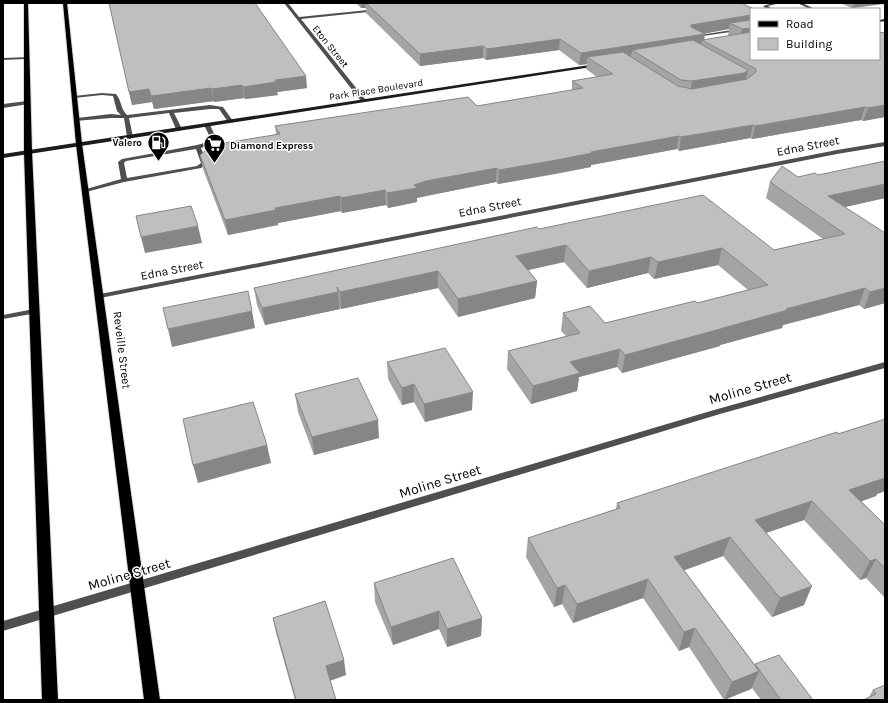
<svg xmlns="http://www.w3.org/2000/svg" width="888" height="703" viewBox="0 0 888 703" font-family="Karla,sans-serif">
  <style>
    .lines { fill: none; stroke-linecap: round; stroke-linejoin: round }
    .primary-casing { stroke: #dbdbdb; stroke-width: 2 }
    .service { fill: #4f4f4f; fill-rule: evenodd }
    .minor { fill: #4f4f4f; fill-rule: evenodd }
    .secondary { fill: #1c1c1c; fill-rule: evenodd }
    .primary { fill: #000; fill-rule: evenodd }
    .wall { fill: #a4a4a4; fill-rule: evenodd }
    .shaded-wall { fill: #868686 }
    .building { fill: #bfbfbf; stroke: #868686 }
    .labels { text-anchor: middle; stroke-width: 3; stroke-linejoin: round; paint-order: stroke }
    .far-street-label { font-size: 10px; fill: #000; stroke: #fff }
    .far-poi-label { font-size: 10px; font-weight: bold; fill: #000; stroke: #fff; text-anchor: end }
    .street-label { font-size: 12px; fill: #000; stroke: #fff }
    .near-street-label { font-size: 14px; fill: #000; stroke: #fff }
  </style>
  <rect width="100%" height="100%" fill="#fff"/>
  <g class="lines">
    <defs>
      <g id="primary">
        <polygon points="24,3 28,3 32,152 58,700 42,700 24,152"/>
        <polygon points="63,3 67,3 82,144 160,700 144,700 76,144"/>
      </g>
    </defs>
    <use href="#primary" class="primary-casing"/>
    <g class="service">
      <polygon points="773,3 780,3 768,6 772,9 767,9 763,6"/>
      <polygon points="751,27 751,29 696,37 694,36"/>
      <polygon points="28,57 28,58 26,59 3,60 3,58"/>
      <path d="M102,93L116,94C122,101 120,108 127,115L210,105L223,107L233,121L228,122L219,109H210L174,113L182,129L179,131L176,129L169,113L129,118L133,137L130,139L127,137L124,118H111L75,121L74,120L77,118L111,114L121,115L117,111L113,96L102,95L74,98L72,97L74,96Z"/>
      <polygon points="27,101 29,102 29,104 3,108 3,104"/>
      <path d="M207,123L210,125L218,142L201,148L207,163L201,168L124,182L86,192L83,190L121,179L118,162L122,159L155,153L149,133L150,132L155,133L160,152L197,145L212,141L204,125ZM196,149L201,163L197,166L127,178L124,163L126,161Z"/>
    </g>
    <g class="minor">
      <polygon points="284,3 288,3 299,17 378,9 377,11 301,19 365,99 365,101 361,101"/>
      <polygon points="797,3 802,3 815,9 810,9"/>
      <polygon points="885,142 885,146 837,154 100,298 96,296 100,294 837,150"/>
      <polygon points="34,309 37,309 38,311 37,313 3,319 3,315"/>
      <polygon points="885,362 885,368 720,414 3,631 3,621 714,410"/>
    </g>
    <g class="secondary">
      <polygon points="885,19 885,21 879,22 879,20"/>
      <polygon points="596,64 598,64 598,66 3,158 3,154"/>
    </g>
    <use href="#primary" class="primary"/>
  </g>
  <g class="wall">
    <polygon points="109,3 307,88 277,92 278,95 245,99 244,98 214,102 214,101 154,109 152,102 132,105"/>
    <path d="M356,3H741L751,9V59L885,32V117L863,121L861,120L752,139L750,138L679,151L677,149L591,165V167L556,174L498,184L496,182L426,196L417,198V202L388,208L386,205L342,213L341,211L278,223V225L228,235L203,169L200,155L276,134L275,126L477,106L572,90V81L597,77L586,69L587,64L579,65L559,50L486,60L483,58L420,66L366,13V8H361ZM729,29L728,35L730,36L704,40V34Z"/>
    <polygon points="840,3 885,3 852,8"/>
    <polygon points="818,175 885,198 845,207 885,303 864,309 859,305 783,325 782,328 720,345 720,346 622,373 617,367 579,377 577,391 531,404 507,369 508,351 566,336 561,331 563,313 605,323 697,303 748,290 718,265 654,279 648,273 587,288 564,262 528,270 537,281 535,298 458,317 438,288 341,309 339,305 340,309 265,325 257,305 254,288 539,229 774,250 823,239 766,198 770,182 798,177"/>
    <polygon points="387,362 472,410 425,422 414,402 402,405 388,379"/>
    <polygon points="295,394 379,438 314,455 298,412"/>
    <polygon points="885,419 885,491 877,494 876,496 861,501 885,525 885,598 866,578 860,580 804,520 766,533 804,605 772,617 723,556 684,570 755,665 813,700 761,700 752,688 751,689 724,700 689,647 679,651 643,598 573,623 562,604 554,607 526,557 528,538 616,509 617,503"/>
    <polygon points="374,583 482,618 481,636 447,647 439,629 393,645 375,602"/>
    <polygon points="273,618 346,675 330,681 336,700 295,700 276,633"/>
    <polygon points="873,690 885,700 869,697"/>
  </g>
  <g class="shaded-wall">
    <polygon points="361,3 365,3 366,8 361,8"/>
    <polygon points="854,3 885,3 885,4 852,8"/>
    <polygon points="751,15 751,24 730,23 729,29 689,36 691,25"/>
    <polygon points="751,28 751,39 740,40 742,29"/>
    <polygon points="705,34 704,41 702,40 701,46 632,50 631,57 587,57 587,64 579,65 581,53"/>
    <polygon points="560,39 559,50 486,60 487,49"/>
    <polygon points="483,46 483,58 420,66 420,54"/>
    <polygon points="748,70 745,83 690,94 692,81"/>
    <polygon points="306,76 307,88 277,92 278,95 245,99 243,87 275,80"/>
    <polygon points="242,85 244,98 214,102 212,89"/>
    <polygon points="211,88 214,101 154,109 151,96"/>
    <polygon points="149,89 152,102 132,105 129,92"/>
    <polygon points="885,105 885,117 863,121 868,108"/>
    <polygon points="865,107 861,120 752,139 755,126"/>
    <polygon points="753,125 750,138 679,151 681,137"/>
    <polygon points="679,136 677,149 591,165 591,167 498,184 499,170 591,152"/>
    <polygon points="497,168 496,182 426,196 417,198 417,202 388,208 387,193 426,181"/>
    <polygon points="885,184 885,198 823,212 828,196"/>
    <polygon points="385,190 386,205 342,213 341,198"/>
    <polygon points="340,196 341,211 278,223 278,225 228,235 225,220 275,208"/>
    <polygon points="198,226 202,243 145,253 141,237"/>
    <polygon points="566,245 564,262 515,273 516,256"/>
    <polygon points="722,248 718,265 654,279 658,262"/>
    <polygon points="651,257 648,273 587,288 589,271"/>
    <polygon points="438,271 438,288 341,309 340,292"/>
    <polygon points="537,281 535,298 458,317 458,299"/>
    <polygon points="865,288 859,305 783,325 782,328 720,345 720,346 622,373 625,355 723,328 786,309"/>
    <polygon points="885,288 885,303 864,309 870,292"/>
    <polygon points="338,292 340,309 265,325 262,308"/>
    <polygon points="252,311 255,328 172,347 168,329"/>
    <polygon points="620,349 617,367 579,377 577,391 531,404 533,386 570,362"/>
    <polygon points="414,384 414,402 402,405 402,388"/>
    <polygon points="473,392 472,410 425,422 424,404"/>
    <polygon points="378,420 379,438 314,455 312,437"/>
    <polygon points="267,445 271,463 198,483 193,465"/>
    <polygon points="885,476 885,491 877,494 876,496 841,509 849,490"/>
    <polygon points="812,501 804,520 748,539 755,520"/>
    <polygon points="730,537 723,556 669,576 674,557"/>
    <polygon points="876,559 866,578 860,580 870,561"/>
    <polygon points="648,579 643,598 573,623 577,604"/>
    <polygon points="565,585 562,604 554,607 557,588"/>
    <polygon points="812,586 804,605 772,617 780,598"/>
    <polygon points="439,611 439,629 393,645 391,627"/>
    <polygon points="482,618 481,636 447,647 447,629"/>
    <polygon points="695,628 689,647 679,651 684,632"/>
    <polygon points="344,660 346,675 328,681 326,666"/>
    <polygon points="759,671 751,689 724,700 732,682"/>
  </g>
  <g class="building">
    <polygon points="109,3 255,3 306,76 275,80 276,82 243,87 242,85 212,89 211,88 151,96 149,89 129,92"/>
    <polygon points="366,3 741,3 754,9 751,9 751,15 691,25 691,27 705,34 581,53 560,39 487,49 483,46 420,54"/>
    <polygon points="751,20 751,28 742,29 730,23"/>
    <polygon points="751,32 751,59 879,59 879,33 885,32 885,105 868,108 865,107 755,126 753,125 681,137 679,136 591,152 592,153 557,160 499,170 497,168 426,181 414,185 417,188 387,193 385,190 341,198 340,196 275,208 276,210 225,220 200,155 212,145 280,134 275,126 468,97 477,106 583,88 572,81 613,74 587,57 623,52 678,86 692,89 747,79 756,72 756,69 702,40"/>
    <polygon points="693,40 748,70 744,73 692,81 681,80 632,50"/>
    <polygon points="885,161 885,184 828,196 885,233 885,288 870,292 865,288 786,309 788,310 723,328 724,328 625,355 620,349 570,362 580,373 533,386 508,351 580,333 563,313 590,306 605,323 695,301 697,303 768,285 722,248 658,262 651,257 589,271 566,245 516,256 537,281 458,299 438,271 340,292 337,287 338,292 262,308 254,288 537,227 539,229 703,195 774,250 845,234 770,182 782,166 798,177 815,173 818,175"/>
    <polygon points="191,206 198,226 141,237 136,216"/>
    <polygon points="248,291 252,311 168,329 163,308"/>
    <polygon points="445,348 473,392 424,404 414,384 402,388 387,362"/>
    <polygon points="358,378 378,420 312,437 295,394"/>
    <polygon points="253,402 267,445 193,465 183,419"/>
    <polygon points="885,419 885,476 884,476 885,478 849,490 885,525 885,568 876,559 870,561 812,501 755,520 812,586 780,598 730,537 674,557 759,671 732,682 695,628 684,632 648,579 577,604 565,585 557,588 528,538 620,508 617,503 837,432 838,434"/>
    <polygon points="453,558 482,618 447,629 439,611 391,627 374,583"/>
    <polygon points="325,601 344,660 326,666 336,700 296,700 273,618"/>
    <polygon points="779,655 813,700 781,700 755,664"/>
    <polygon points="885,685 885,700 863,700 876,694 873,690"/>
  </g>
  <defs>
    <symbol id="fuel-pin" viewBox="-11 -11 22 30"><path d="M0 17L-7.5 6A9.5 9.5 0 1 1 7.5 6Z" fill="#000" stroke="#fff"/><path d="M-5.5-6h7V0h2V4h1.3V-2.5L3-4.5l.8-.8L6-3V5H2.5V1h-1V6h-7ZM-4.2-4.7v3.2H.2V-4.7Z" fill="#fff"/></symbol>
    <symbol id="supermarket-pin" viewBox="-11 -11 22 30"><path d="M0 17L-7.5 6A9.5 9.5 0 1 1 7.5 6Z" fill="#000" stroke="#fff"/><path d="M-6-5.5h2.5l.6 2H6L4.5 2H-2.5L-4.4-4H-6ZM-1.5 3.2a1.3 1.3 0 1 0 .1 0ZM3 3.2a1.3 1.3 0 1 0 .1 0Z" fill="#fff"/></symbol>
  </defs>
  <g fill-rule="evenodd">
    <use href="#fuel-pin" x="146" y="130" width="25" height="34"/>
    <use href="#supermarket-pin" x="202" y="132" width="25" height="34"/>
  </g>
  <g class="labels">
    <g class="far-street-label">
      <text transform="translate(331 46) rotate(51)" y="4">Eton Street</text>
      <text transform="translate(376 89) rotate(-9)" y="4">Park Place Boulevard</text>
    </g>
    <g class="far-poi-label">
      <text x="142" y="146">Valero</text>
      <text x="230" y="149" text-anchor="start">Diamond Express</text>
    </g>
    <g class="street-label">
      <text transform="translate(808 146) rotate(-11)" y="4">Edna Street</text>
      <text transform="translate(490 207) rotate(-11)" y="4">Edna Street</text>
      <text transform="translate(172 270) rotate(-11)" y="4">Edna Street</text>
      <text transform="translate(122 350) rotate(83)" y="4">Reveille Street</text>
    </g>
    <g class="near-street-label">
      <text transform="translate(750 388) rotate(-16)" y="5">Moline Street</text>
      <text transform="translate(440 481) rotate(-17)" y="5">Moline Street</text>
      <text transform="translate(129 574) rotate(-16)" y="5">Moline Street</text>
    </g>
  </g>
  <rect width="888" height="703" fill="none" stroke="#000000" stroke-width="8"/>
  <rect x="750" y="8" width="130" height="52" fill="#ffffff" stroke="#999999"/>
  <rect x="758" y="21" width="20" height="6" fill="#000000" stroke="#999999"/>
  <text x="786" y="28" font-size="12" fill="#000000">Road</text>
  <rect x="758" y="38" width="20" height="12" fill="#bfbfbf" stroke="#999999"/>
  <text x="786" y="48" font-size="12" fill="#000000">Building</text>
</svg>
